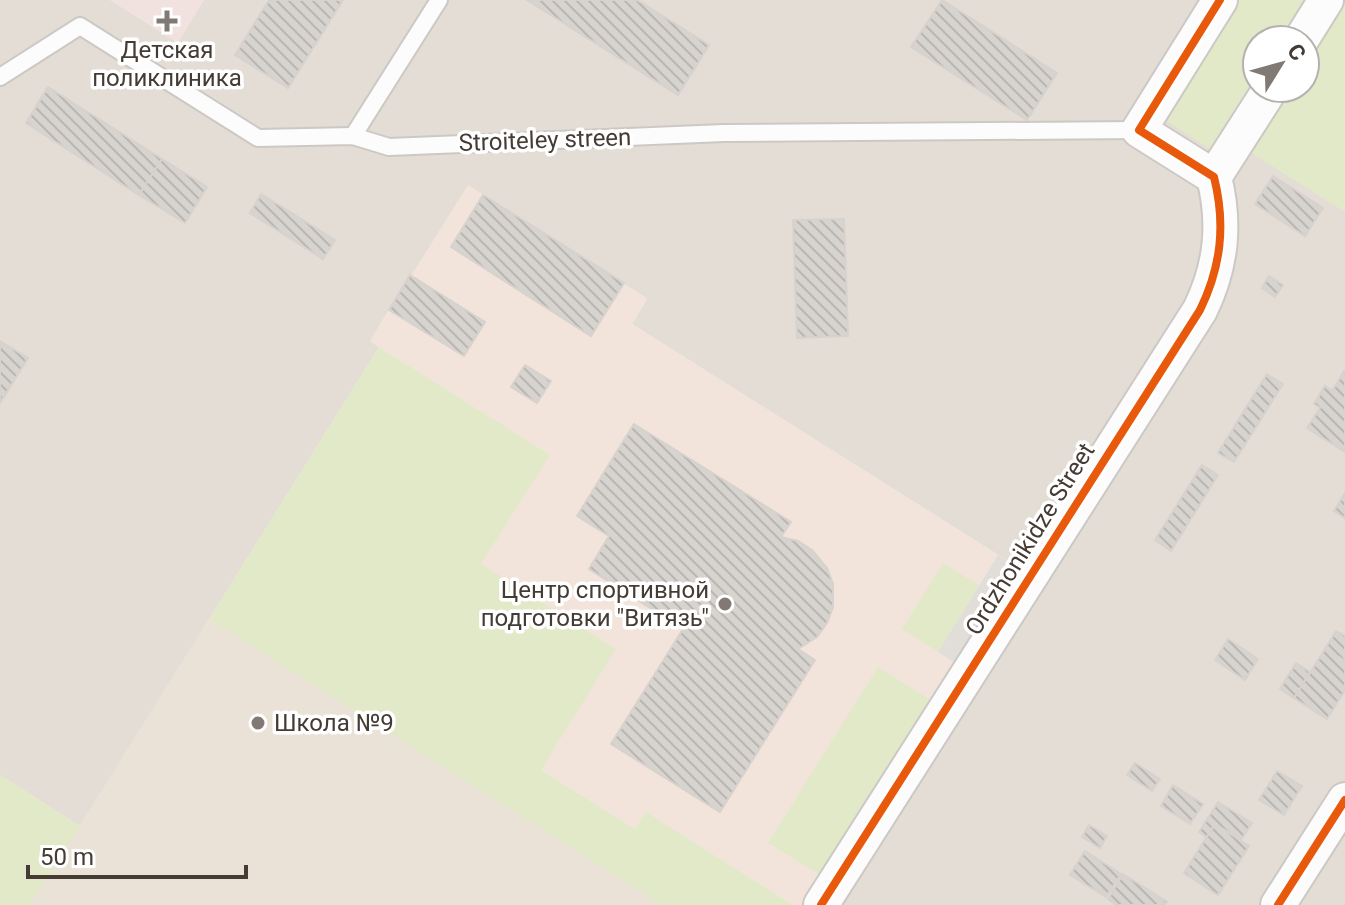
<svg xmlns="http://www.w3.org/2000/svg" width="1345" height="905" viewBox="0 0 1345 905" font-family="Roboto,sans-serif">
  <style>
    .residential { fill: #e3ddd5; fill-rule: evenodd }
    .commercial { fill: #f2e4db }
    .education { fill: #eae1d7 }
    .medical { fill: #f1e2e0 }
    .grass { fill: #e2e9c8 }
    .parking { fill: #e1ddd9 }
    .building { fill: url(#building-back-hatch); stroke: #d7d2ce; stroke-width: 2 }
    .lines { fill: none; stroke-linecap: round; stroke-linejoin: round }
    .lane-casing { stroke: #ccc8c4; stroke-width: 20 }
    .street-casing { stroke: #ccc8c4; stroke-width: 38 }
    .lane { stroke: #fdfcfc; stroke-width: 16 }
    .street { stroke: #fdfcfc; stroke-width: 34 }
    .cycleway-casing { stroke: #fff; stroke-width: 13 }
    .cycleway { stroke: #e8590c; stroke-width: 8 }
    .poi-dot { fill: #807974; stroke: #fff; stroke-width: 3 }
    .labels { text-anchor: middle; stroke-width: 7; stroke-linejoin: round; paint-order: stroke }
    .poi-label { font-size: 24px; fill: #453b35; stroke: #fff }
    .street-label { font-size: 24px; fill: #453b35; stroke: #fff }
  </style>
  <defs>
    <pattern id="building-back-hatch" width="6" height="6" patternUnits="userSpaceOnUse" patternTransform="scale(2)"><rect width="6" height="6" fill="#d7d3cf"/><path d="M-1 5l2 2M0 0l6 6M5-1l2 2" fill="none" stroke="#bab6b2"/></pattern>
  </defs>
  <rect width="100%" height="100%" fill="#efece8"/>
  <path class="residential" d="M0,0H110L177,42L204,0H1345V905H804L1016,566L632,324L647,299L410,275L370,341L379,347L80,826L0,775ZM1257,40H1305V88H1257Z"/>
  <polygon class="commercial" points="468,185 647,298 632,324 998,555 938,652 955,663 804,905 793,905 647,813 635,829 540,769 616,649 481,564 549,455 370,341"/>
  <polygon class="education" points="209,619 662,905 30,905"/>
  <polygon class="medical" points="110,0 204,0 178,43"/>
  <g class="grass">
    <polygon points="1236,0 1314,0 1289,40 1257,40 1257,88 1218,154 1162,118"/>
    <polygon points="1345,0 1345,212 1250,152 1290,88 1305,88 1305,64"/>
    <polygon points="379,347 550,455 481,564 616,649 541,770 635,829 646,812 793,905 662,905 209,619"/>
    <polygon points="943,563 979,585 938,652 902,629"/>
    <polygon points="878,667 932,701 822,876 768,843"/>
    <polygon points="0,775 80,826 30,905 0,905"/>
  </g>
  <polygon class="parking" points="998,555 1016,566 955,663 938,652"/>
  <g class="building">
    <polygon points="269,0 343,0 288,88 235,55"/>
    <polygon points="527,0 637,0 709,45 678,95"/>
    <polygon points="942,0 1057,73 1027,120 911,47"/>
    <polygon points="48,87 162,159 139,195 26,123"/>
    <polygon points="162,159 207,187 185,223 139,195"/>
    <polygon points="1273,176 1323,208 1305,236 1255,204"/>
    <polygon points="261,194 335,240 323,259 250,213"/>
    <polygon points="483,195 624,283 591,336 451,247"/>
    <polygon points="844,219 848,336 797,338 793,220"/>
    <polygon points="410,275 485,322 464,356 389,310"/>
    <polygon points="1269,276 1283,285 1275,297 1262,288"/>
    <polygon points="0,341 28,358 0,403"/>
    <polygon points="525,365 551,381 537,403 511,387"/>
    <polygon points="1344,371 1345,372 1345,452 1307,428 1320,408 1314,404 1325,386 1332,391"/>
    <polygon points="1267,374 1283,384 1234,462 1218,453"/>
    <polygon points="634,424 791,522 781,537 798,541 812,550 827,568 833,584 833,607 827,623 817,637 798,649 815,660 720,812 611,744 683,629 589,569 609,536 577,516"/>
    <polygon points="1202,465 1218,475 1171,551 1155,540"/>
    <polygon points="1345,493 1345,518 1334,511"/>
    <polygon points="1336,631 1345,636 1345,661 1325,649"/>
    <polygon points="1228,639 1258,659 1245,680 1215,660"/>
    <polygon points="1325,649 1345,661 1345,690 1327,719 1294,698"/>
    <polygon points="1296,663 1310,672 1294,698 1280,689"/>
    <polygon points="1135,763 1160,779 1152,791 1127,775"/>
    <polygon points="1277,771 1302,786 1284,815 1259,800"/>
    <polygon points="1173,785 1203,804 1190,824 1161,806"/>
    <polygon points="1218,802 1252,823 1241,840 1215,824 1207,837 1199,832"/>
    <polygon points="1215,824 1249,846 1218,895 1184,873"/>
    <polygon points="1089,825 1107,836 1100,848 1082,837"/>
    <polygon points="1085,851 1121,874 1106,897 1070,875"/>
    <polygon points="1123,874 1167,902 1164,905 1116,905 1108,899"/>
  </g>
  <g class="lines">
    <defs>
      <g id="lane">
        <polyline points="0,77 80,26 258,138 353,136 389,147 724,133 1139,130"/>
        <polyline points="353,136 439,0"/>
      </g>
      <g id="street">
        <polyline points="1301,40 1326,0"/>
        <polyline points="1214,177 1271,88"/>
        <path d="M821,905L1200,310C1221,267 1226,225 1214,177L1139,130L1220,0"/>
        <polyline points="1278,905 1345,800"/>
      </g>
    </defs>
    <use href="#lane" class="lane-casing"/>
    <use href="#street" class="street-casing"/>
    <use href="#lane" class="lane"/>
    <use href="#street" class="street"/>
    <defs>
      <g id="cycleway">
        <path d="M821,905L1200,310C1221,267 1226,225 1214,177L1139,130L1220,0"/>
        <polyline points="1278,905 1345,800"/>
      </g>
    </defs>
    <use href="#cycleway" class="cycleway-casing"/>
    <use href="#cycleway" class="cycleway"/>
  </g>
  <g class="poi-dot">
    <path d="M163 9h8v8h8v8h-8v8h-8v-8h-8v-8h8z"/>
    <circle cx="725" cy="604" r="8"/>
    <circle cx="258" cy="723" r="8"/>
  </g>
  <g class="labels">
    <g class="poi-label">
      <text x="167" y="58">Детская<tspan x="167" dy="28">поликлиника</tspan></text>
      <text x="709" y="598" text-anchor="end">Центр спортивной<tspan x="709" dy="28">подготовки "Витязь"</tspan></text>
      <text x="274" y="731" text-anchor="start">Школа №9</text>
    </g>
    <g class="street-label">
      <text transform="translate(545 140) rotate(-2)" y="8">Stroiteley streen</text>
      <text transform="translate(1030 539) rotate(-58)" y="8">Ordzhonikidze Street</text>
    </g>
  </g>
  <g transform="translate(1281 64) rotate(53)"><circle r="38" fill="#ffffff" stroke="#b5b1ae" stroke-width="2"/>
  <path d="M0-6L14 30L0 20L-14 30Z" fill="#807974"/>
  <text y="-12" font-size="22" font-weight="bold" text-anchor="middle" fill="#453b35">С</text>
  </g>
  <path d="M28 865v12h218v-12" fill="none" stroke="#453b35" stroke-width="4"/>
  <text x="40" y="865" font-size="24" fill="#453b35" stroke="#ffffff" stroke-width="6" paint-order="stroke">50 m</text>
</svg>
